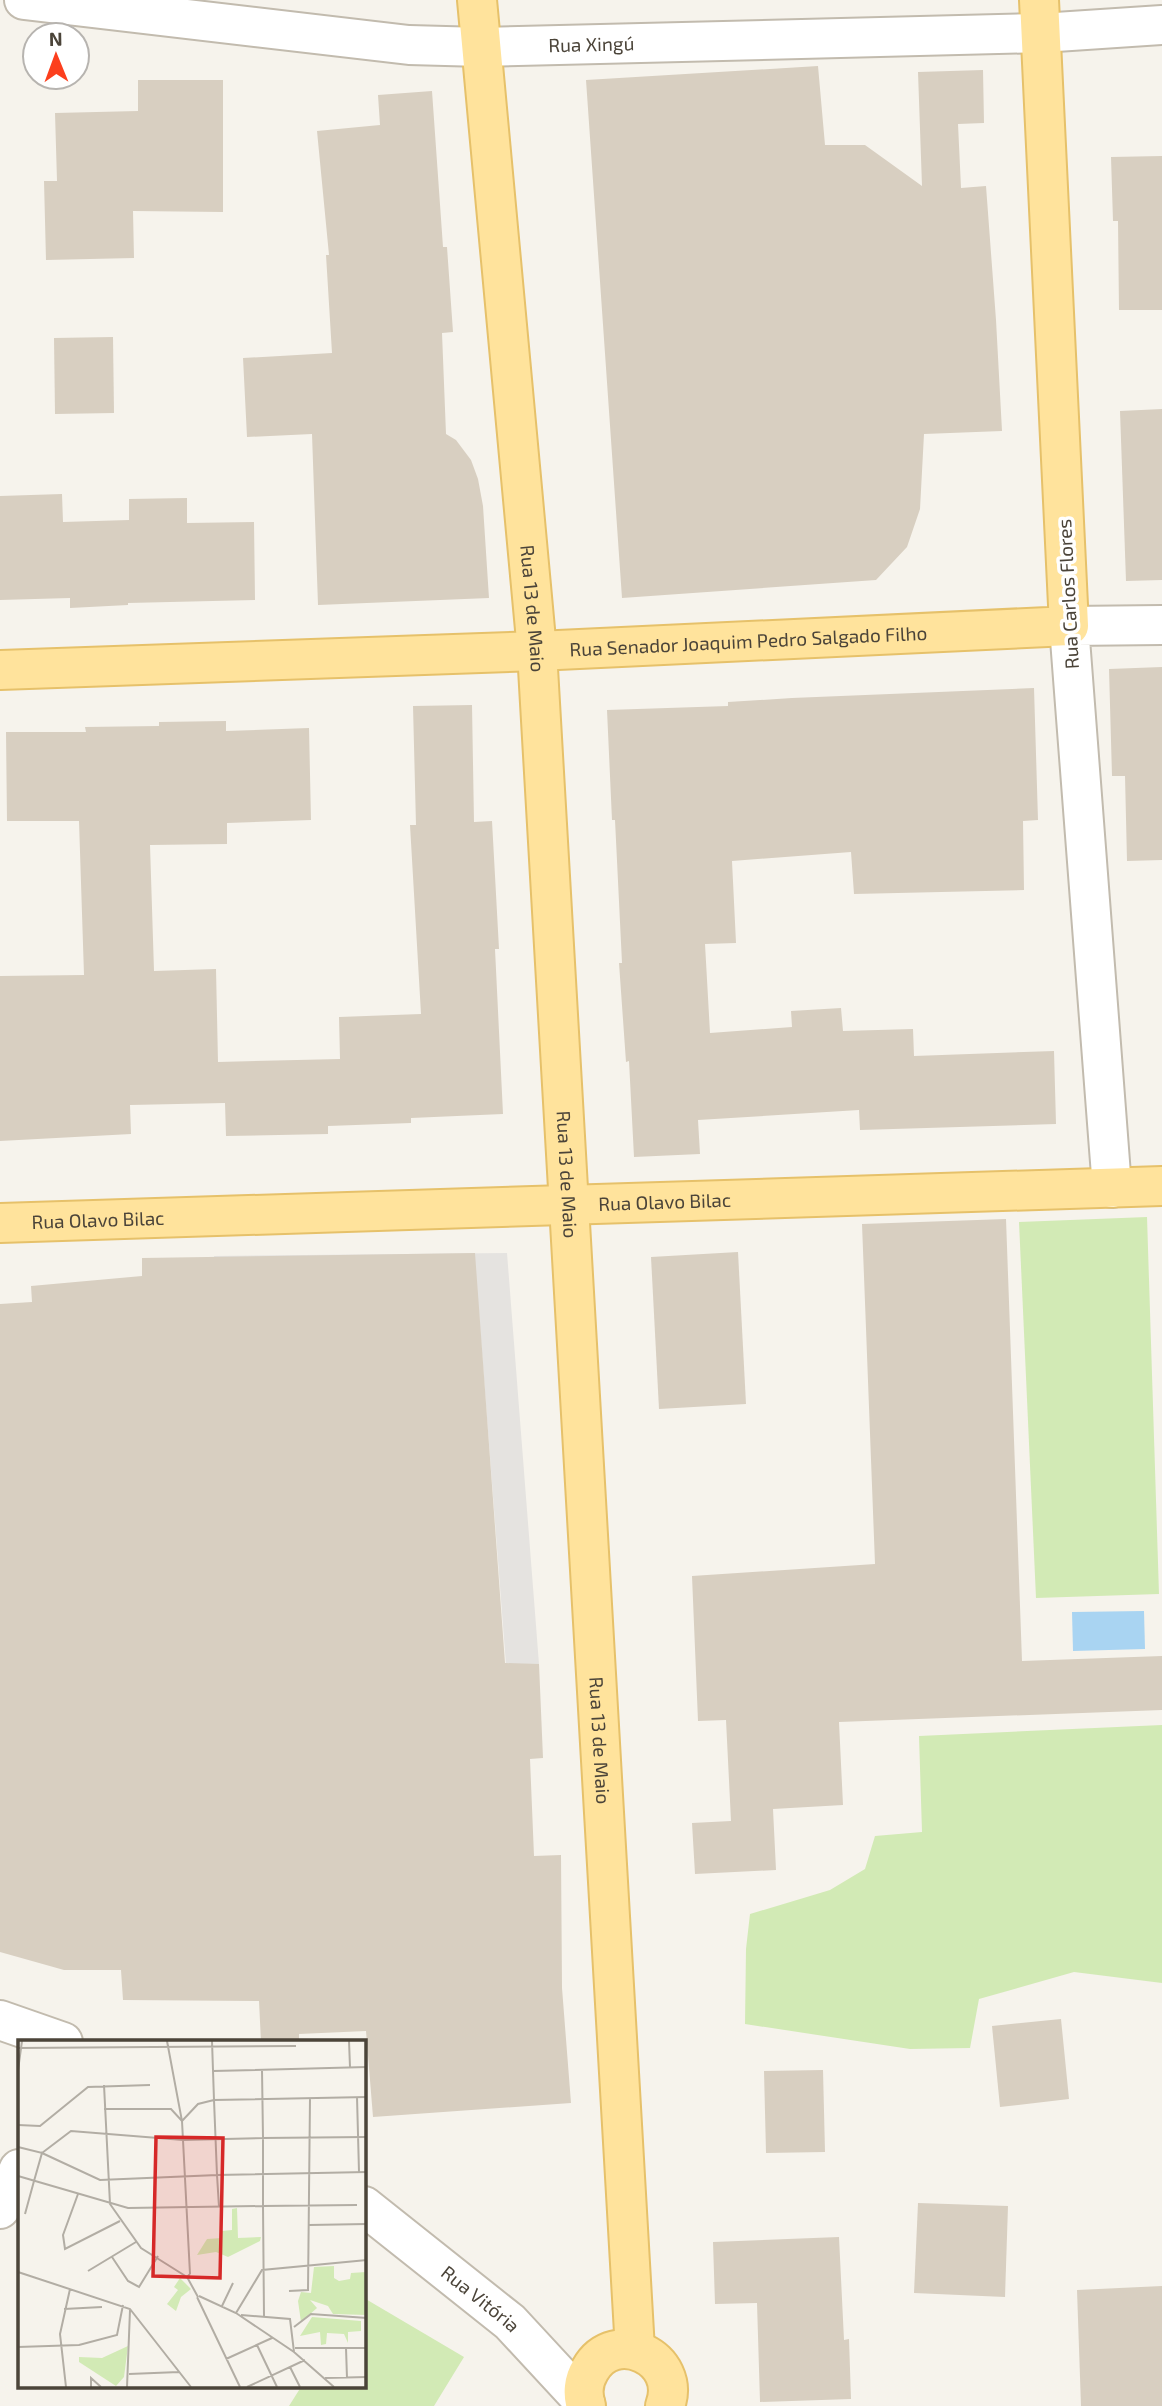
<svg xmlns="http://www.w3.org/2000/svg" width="1162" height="2406" viewBox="0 0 1162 2406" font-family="'Exo 2',sans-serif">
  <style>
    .green { fill: #d2eab5 }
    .parking { fill: #e5e3e0 }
    .water { fill: #a9d4f2 }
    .building { fill: #d8cfc1 }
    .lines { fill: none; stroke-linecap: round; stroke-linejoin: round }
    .minor-casing { stroke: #c2bbae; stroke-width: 42 }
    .major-casing { stroke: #e6c16a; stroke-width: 42 }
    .minor { stroke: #fff; stroke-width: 38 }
    .major { stroke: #ffe39c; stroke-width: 38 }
    .labels { text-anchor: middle; stroke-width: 7; stroke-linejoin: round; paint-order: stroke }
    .street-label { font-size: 19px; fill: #4b4439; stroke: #fff }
    .inset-road { fill: none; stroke: #b2ada4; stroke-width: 2 }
    .view { fill: #d62828; fill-opacity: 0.15; stroke: #d62828; stroke-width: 3.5 }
    .inset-edge { fill: none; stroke: #4b4439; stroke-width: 3.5 }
  </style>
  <rect width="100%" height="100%" fill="#f6f3ec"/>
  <g class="green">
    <polygon points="1147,1217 1159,1594 1036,1598 1019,1222"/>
    <polygon points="1162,1725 1162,1983 1074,1972 979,1999 970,2048 910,2049 745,2024 746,1949 750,1914 830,1890 865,1869 875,1836 922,1832 919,1736"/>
    <polygon points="364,2298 464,2357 434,2406 289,2406 301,2387 364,2387"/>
  </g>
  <polygon class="parking" points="507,1253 539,1664 506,1664 479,1315 219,1325 214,1256"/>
  <polygon class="water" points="1144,1611 1145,1649 1073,1651 1072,1612"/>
  <g class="building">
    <polygon points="818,66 825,145 865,145 922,186 918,72 983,70 984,123 958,124 961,188 986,186 996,320 1002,431 924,434 920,509 907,547 876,580 622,598 586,80"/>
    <polygon points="138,80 223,80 223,212 133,211 134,258 46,260 44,181 57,181 55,113 138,111"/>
    <polygon points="432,91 443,247 447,247 453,332 442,333 446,434 456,440 471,460 478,479 483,506 489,598 318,605 312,434 247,437 243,358 332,353 326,255 329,255 317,131 380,125 378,95"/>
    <polygon points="1162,156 1162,310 1119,310 1118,221 1113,221 1111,157"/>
    <polygon points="113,337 114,413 55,414 54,338"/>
    <polygon points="1162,409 1162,580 1126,581 1120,411"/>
    <polygon points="62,494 63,522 129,520 129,499 187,498 187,523 254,522 255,600 128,603 128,605 70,608 70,598 0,600 0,496"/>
    <polygon points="1162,667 1162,860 1127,861 1125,776 1112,776 1109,669"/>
    <polygon points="1034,688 1038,820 1023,821 1024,890 854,894 851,852 732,861 736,943 705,944 710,1033 792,1027 791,1011 841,1008 843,1031 913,1029 914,1056 1054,1051 1056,1124 860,1130 859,1110 698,1120 700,1154 634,1157 629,1061 626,1062 619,963 622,963 615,820 612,820 607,710 728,706 728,702 792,698"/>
    <polygon points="472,705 474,822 492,821 499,949 495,949 503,1114 411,1118 411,1123 328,1126 328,1134 226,1136 225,1103 130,1105 131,1134 0,1141 0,976 84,975 79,821 7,821 6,732 86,732 85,727 159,726 159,722 226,721 226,731 309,728 311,820 227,823 227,844 150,845 154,971 216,969 218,1062 340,1059 339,1017 421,1014 410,825 416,825 413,706"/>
    <polygon points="1006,1219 1022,1661 1162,1656 1162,1710 839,1722 843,1805 773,1809 776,1870 695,1874 692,1823 731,1821 726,1720 698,1721 692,1576 875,1564 862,1224"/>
    <polygon points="738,1252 746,1404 659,1409 651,1257"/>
    <polygon points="475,1253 505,1663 539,1664 543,1758 530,1759 534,1856 561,1855 562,1988 571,2103 373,2117 366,2031 299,2034 299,2042 261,2042 259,2001 123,2000 121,1970 64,1970 0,1952 0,1304 32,1302 31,1286 142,1276 142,1258"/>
    <polygon points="1061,2019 1069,2099 1000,2107 992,2026"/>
    <polygon points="823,2070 825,2152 766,2153 764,2071"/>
    <polygon points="918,2203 1008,2206 1005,2297 914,2293"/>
    <polygon points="839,2237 844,2340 849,2339 851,2399 760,2402 757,2303 715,2304 713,2242"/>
    <polygon points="1162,2286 1162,2406 1081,2406 1077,2290"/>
  </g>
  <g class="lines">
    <defs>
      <g id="minor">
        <path id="s1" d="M24,0L409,45L482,47L1041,33L1162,25"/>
        <polyline points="1112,1188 1069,626 1162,625"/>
        <polyline points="0,2020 63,2042"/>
        <path id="s2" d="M364,2206L510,2322L585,2403"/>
        <polyline points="0,2209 19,2169"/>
      </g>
      <g id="major">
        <path id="s3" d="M477,0L537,651L635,2350"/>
        <path id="s4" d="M0,670L537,651L1069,626L1039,0"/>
        <path id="s5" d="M0,1223L1162,1186"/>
        <path d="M586,2406C582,2394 583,2381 590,2370C614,2326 683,2358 665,2406"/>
      </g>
    </defs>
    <use href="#minor" class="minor-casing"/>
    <use href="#major" class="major-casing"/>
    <use href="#minor" class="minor"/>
    <use href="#major" class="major"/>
  </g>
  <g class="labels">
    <g class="street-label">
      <text dy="7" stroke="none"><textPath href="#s1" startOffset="570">Rua Xingú</textPath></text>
      <text transform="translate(1068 594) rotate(-93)" y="7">Rua Carlos Flores</text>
      <text dy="7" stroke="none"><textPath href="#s3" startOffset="611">Rua 13 de Maio</textPath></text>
      <text dy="7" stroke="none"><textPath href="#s4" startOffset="749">Rua Senador Joaquim Pedro Salgado Filho</textPath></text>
      <text dy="7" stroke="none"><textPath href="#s3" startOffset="1178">Rua 13 de Maio</textPath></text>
      <text dy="7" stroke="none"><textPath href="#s5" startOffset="665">Rua Olavo Bilac</textPath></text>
      <text dy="7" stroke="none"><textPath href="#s5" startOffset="98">Rua Olavo Bilac</textPath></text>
      <text dy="7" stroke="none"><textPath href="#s3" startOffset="1745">Rua 13 de Maio</textPath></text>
      <text dy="7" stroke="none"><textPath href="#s2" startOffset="149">Rua Vitória</textPath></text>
    </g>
  </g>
  <g transform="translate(18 2040)">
    <rect width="348" height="348" fill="#f6f3ec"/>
    <path d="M219,168L220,198L243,197L242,201L210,217L198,212L179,215L189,199L204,198V191L214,190V169ZM316,226V238L321,241L332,239L333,233L348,232V275L315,274L310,266L292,260L299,268L283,282L280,261L283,252L293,253L296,227ZM162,238L173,249L163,257L158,271L149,264L160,250L156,247ZM294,277L343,281V291L330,292V303L326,294L309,293L308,304L303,305L302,292L282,296ZM110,306L106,337L98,346L61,322V317L84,318Z" fill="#d2eab5"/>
    <path class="inset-road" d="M149,1L164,81L172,234M331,1L332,27M0,8L278,6M0,30L4,1M195,31L349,27M86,45L92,164L123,208L169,237M339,57L341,132M86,69H153L164,81L180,64L196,60L194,1M0,85L22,86L70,47L132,45M0,107L24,113L53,91L165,100L245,98L244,30M0,136L110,168L245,166V98L349,97M16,141L24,113L82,140L199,135L196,60L349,57M60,154L45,195L47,209L102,181M201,167L199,135L349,132M7,174L16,141M291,185L349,184M94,217L110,241L121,247L140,216M70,231L118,202M0,232L112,269L173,347M172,234L169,237L180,257M271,251L290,250L292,58M181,256L218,273L276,312L316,347M179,257L222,347M204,266L215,243M46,269L84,267M218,273L244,230L349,220M223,275L272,279L276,312M246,276L245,166L339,165M276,287L293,274L349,278M239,305L259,347M0,307L61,305L99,295L105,265M277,308H349M328,308L329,338M208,319L254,298M272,327L282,347M111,334L161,332M307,338L349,337M48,347L42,294L52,249M73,347V338L83,347M109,347L112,270M229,347L287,320"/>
    <path class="view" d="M138,97L205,98L202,238L135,236Z"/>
    <rect width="348" height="348" class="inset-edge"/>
  </g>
  <g transform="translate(56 56) rotate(359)"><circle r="33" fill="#ffffff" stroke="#b7b4b0" stroke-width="2"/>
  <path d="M0-5L12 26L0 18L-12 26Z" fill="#fc3f1d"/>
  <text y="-10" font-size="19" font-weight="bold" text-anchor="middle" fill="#4b4439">N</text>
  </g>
</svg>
